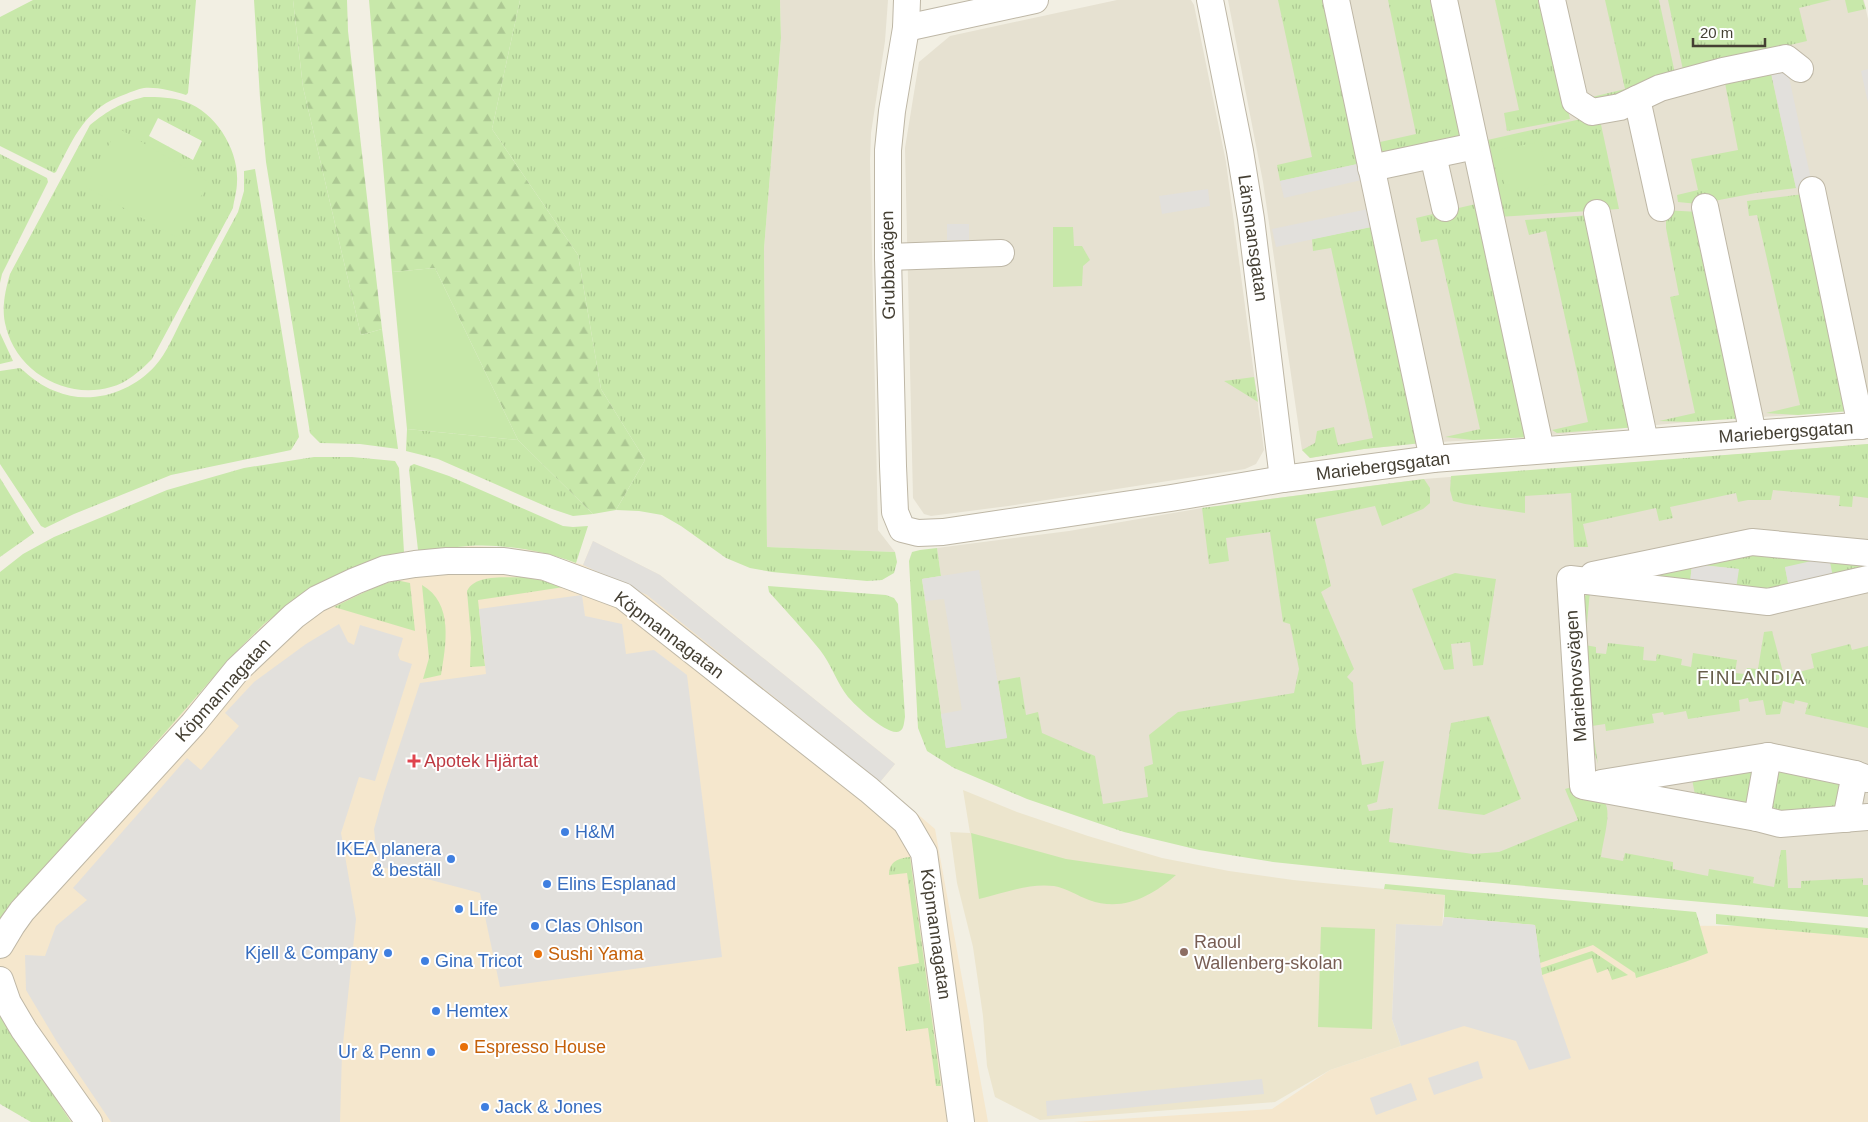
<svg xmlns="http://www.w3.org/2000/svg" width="1868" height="1122" viewBox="0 0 1868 1122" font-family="Helvetica,sans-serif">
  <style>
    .residential { fill: #e6e1d1 }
    .commercial { fill: #f5e7cd }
    .education { fill: #ece5cd }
    .grass { fill: url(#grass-tufts); fill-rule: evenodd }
    .forest { fill: url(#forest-firs) }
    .park { fill: #c8e8aa }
    .parking { fill: #e2e0dc }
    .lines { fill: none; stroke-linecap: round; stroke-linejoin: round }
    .street-casing { stroke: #beb7a6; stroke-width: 28 }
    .street { stroke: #fff; stroke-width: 26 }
    .health-dot { fill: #e0444e; stroke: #fff; stroke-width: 2 }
    .shop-dot { fill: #3f7fe0; stroke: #fff; stroke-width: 2 }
    .education-dot { fill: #8d6e63; stroke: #fff; stroke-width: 2 }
    .food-dot { fill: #e8710a; stroke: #fff; stroke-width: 2 }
    .labels { text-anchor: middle; stroke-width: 4; stroke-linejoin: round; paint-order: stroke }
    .street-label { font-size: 18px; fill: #443f33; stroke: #fff }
    .health-label { font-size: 18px; fill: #be3a42; stroke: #fff; text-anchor: start }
    .shop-label { font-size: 18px; fill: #366cbe; stroke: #fff; text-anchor: start }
    .education-label { font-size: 18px; fill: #785e54; stroke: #fff; text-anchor: start }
    .food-label { font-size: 18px; fill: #c56008; stroke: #fff; text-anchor: start }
    .neighbourhood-label { font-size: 19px; letter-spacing: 1px; fill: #675e4a; stroke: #fff }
  </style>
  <defs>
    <pattern id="grass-tufts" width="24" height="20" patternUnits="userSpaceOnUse" patternTransform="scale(1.25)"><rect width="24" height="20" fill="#c8e8aa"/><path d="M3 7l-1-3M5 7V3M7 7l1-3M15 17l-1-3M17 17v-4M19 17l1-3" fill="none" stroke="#adc893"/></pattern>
    <pattern id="forest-firs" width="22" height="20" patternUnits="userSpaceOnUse" patternTransform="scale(1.25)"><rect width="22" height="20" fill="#c8e8aa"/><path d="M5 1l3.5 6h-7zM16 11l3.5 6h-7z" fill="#adc893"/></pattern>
  </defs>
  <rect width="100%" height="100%" fill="#f2efe3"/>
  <g class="residential">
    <polygon points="780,0 888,0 885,41 871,133 870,161 878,530 895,552 767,547 764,249 781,38"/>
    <polygon points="1117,0 1191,0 1194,5 1226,162 1264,450 1256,464 1245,469 1008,506 931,516 924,514 913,498 905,148 919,62 950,36"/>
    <polygon points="1228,0 1864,0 1868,19 1868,410 1688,422 1531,437 1422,443 1364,449 1310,458 1302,450 1263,182"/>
    <polygon points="1868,444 1868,910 1090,812 946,748 922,579 941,576 937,548 1069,531 1202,508 1424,479"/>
  </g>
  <g class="commercial">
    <polygon points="593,541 660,575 895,764 880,782 935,829 988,1122 71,1122 0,1012 0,921 232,656 264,624 302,595 337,576 404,552 471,546 498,547 532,550 583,565"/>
    <polygon points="1444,917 1535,925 1748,926 1868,938 1868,1122 1074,1122 1272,1109 1330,1070 1401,1046 1396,924 1442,926"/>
  </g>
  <polygon class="education" points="963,790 1017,812 1088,836 1162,858 1229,871 1293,880 1445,895 1442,926 1396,924 1392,1019 1401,1046 1330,1070 1275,1102 1040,1120 995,1097 987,1066 983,1016 973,947 957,883 950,832 970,833"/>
  <g class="grass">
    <path d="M33,0H196L188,93L186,95C172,91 158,87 144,88C138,89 131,92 126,94C86,107 74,137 56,172L54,173L0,146V17Z"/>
    <polygon points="254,0 293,0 303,87 361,335 382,329 398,449 360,444 320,443 310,433 266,162 260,98"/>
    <polygon points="520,0 780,0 781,38 764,249 767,547 895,552 897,562 894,573 882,580 867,581 772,572 750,568 726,558 681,526 662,515 639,511 616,510 645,460 601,389 578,255 492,129"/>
    <polygon points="1278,0 1326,0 1362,163 1280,181 1277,165 1312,157"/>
    <polygon points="1388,0 1436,0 1467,138 1399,154 1382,151 1380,142 1416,134"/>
    <polygon points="1495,0 1544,0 1570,119 1507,131 1504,113 1519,110"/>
    <polygon points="1605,0 1659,0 1676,78 1620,103 1588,98 1625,89"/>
    <polygon points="1668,0 1831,0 1799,8 1807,41 1683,70"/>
    <polygon points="1845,0 1863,0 1866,9 1848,13"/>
    <polygon points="1770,69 1796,188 1756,193 1698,204 1678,202 1677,195 1698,190 1691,159 1738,150 1724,78"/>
    <path d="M144,97C158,97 172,97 186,102C216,113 239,150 237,182C237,191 234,200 233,208L152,359C140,371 127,383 111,387C66,400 17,372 6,327C1,310 5,291 10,274L90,125C109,110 120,103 144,97ZM158,118L202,141L193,160L149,136Z"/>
    <polygon points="1599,115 1619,209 1498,217 1483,141"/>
    <polygon points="0,154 47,178 48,182 2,274 0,283"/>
    <path d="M255,169L299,437L291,450L171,475L74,514L45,528L41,526L0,464V371L20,368C31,377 41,386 55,391C89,406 131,393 155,366C167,353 175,332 183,317C201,282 219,247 238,212L244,191V171Z"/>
    <polygon points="1804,194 1850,411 1798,415 1766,413 1800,405 1757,215 1749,216 1747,201"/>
    <polygon points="1480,203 1531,437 1473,440 1445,437 1480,429 1437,239 1421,242 1416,218"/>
    <polygon points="1664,210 1699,212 1744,418 1688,422 1659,421 1695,413 1670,297 1679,295 1666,228 1666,222"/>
    <polygon points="1590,215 1638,427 1557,433 1552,430 1588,422 1546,231 1529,235 1525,220"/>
    <polygon points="1376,226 1422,443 1364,449 1310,458 1302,450 1315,443 1317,431 1334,427 1338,445 1373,438 1331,248 1313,251 1312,239"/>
    <polygon points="0,333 13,361 0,364"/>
    <polygon points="1254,377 1258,402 1224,381"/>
    <polygon points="407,429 518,440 593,514 573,516 552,509 438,459 406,451"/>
    <polygon points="1868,444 1868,498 1853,496 1852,507 1839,506 1840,496 1773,490 1771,500 1748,500 1738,502 1736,493 1670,507 1673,518 1659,521 1656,508 1583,524 1588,547 1574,547 1571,493 1525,496 1525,513 1465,504 1453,501 1450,490 1451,476"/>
    <polygon points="314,457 352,457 395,461 399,468 404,552 372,563 302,595 264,624 232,656 0,921 0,572 23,554 54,537 167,490 244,468"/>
    <path d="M414,464L449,476L563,526L573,527L588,526L576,563C542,550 505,544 468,546C453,547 433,551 418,550L409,470L410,466Z"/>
    <polygon points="0,478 34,533 0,557"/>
    <path d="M1424,479L1430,488V503L1423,509L1382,526L1375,506L1315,519L1331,586L1321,592L1354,669L1347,677L1353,683L1356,732L1362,765L1384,761L1377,802L1367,805L1369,811L1393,808L1389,842L1473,854L1499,852L1578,820L1565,789L1579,785C1588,790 1598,794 1605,803C1612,813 1602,844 1601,857L1623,861L1625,853L1673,862V869L1708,876L1709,869L1754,877L1753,883L1774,887L1781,850H1786L1788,888H1801V881L1863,878V885H1868V917L1359,871L1273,862L1199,850L1124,832L1027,799L954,768L927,751L918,728L909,561L912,552L920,550L937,548L941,576L922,579L946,748L1007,738L998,681L1020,677L1026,715L1038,712L1042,733L1095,756L1103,804L1148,797L1144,767L1153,764L1149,735L1178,712L1294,693L1299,669L1290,624L1283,622L1270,532L1226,538L1229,561L1209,564L1202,508Z"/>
    <polygon points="1756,546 1868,555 1868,569 1833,577 1785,567 1789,588 1764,594 1736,589 1738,569 1692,564 1690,583 1620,575"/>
    <polygon points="1455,573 1496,579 1483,665 1473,666 1470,642 1451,644 1454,669 1444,670 1412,589"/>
    <path d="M521,577L546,581L564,587L478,600L485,666L470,667L471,638L467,591C475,574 505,578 521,577Z"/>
    <polygon points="396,580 410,583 415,631 334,607 373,588"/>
    <path d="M422,585C454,603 446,645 441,675L423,679L429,658Z"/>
    <path d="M768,586L886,595L894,598L898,604L905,717C904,722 904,729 900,731C889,738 855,705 848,697C837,683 831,664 820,650C804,630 786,611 769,592Z"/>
    <polygon points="1590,591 1585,645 1596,647 1596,653 1606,654 1608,643 1644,647 1643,660 1656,661 1657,654 1682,659 1681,665 1691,667 1693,653 1737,660 1735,673 1745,674 1747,668 1758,669 1764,632 1772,631 1784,676 1814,668 1811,654 1850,644 1852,650 1868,646 1868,728 1805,714 1808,703 1795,700 1794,704 1783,701 1780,714 1766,715 1763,700 1749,702 1748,698 1739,700 1740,711 1688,719 1686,711 1664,715 1663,712 1652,714 1654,723 1606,731 1605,724 1592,726 1598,764 1587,727 1583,598"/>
    <polygon points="1489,716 1521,799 1484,815 1438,809 1451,723"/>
    <polygon points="1758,763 1747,806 1696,800 1691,774"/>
    <polygon points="1777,766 1841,781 1835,809 1778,812 1771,805"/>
    <path d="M910,857L941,1086H936L928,1028L906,1031L898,967L919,963L907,873L889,875C889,862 898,858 910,857Z"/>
    <polygon points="1385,884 1696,912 1708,953 1685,962 1636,978 1635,973 1593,945 1540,963 1535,925 1444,917 1445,895 1384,889"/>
    <polygon points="1716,914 1868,928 1868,938 1716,924"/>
    <polygon points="1592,951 1628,975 1612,980 1608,969 1597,973 1592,958 1542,975 1541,968"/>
    <polygon points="0,1012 71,1122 31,1122 0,1104"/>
  </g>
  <g class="forest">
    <polygon points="293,0 347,0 348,31 382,329 361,335 303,87"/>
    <polygon points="369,0 520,0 492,129 578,255 601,389 645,460 616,510 593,514 518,440 435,268 392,272"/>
  </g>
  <g class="park">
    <polygon points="118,128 209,182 178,238 86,187"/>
    <polygon points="1540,142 1549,184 1506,192 1497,150"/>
    <polygon points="1053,227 1073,227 1074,246 1082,246 1090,260 1083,266 1082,286 1053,287"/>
    <polygon points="435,268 518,440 407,429 392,272"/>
    <path d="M971,833L1066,859L1176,875C1151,897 1122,912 1089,900C1078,896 1066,888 1054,886C1028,883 1004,893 979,899Z"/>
    <polygon points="1321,927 1375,929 1372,1029 1318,1027"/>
  </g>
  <g class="parking">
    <polygon points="1787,68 1812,184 1796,188 1771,72"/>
    <polygon points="1868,69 1868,103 1861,71"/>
    <polygon points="1362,163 1366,179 1284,198 1280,181"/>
    <polygon points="1208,189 1210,206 1162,214 1159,196"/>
    <polygon points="1373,208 1376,226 1276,247 1272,229"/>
    <rect x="947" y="224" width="22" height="16"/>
    <polygon points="593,541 660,575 895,764 880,782 647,595 583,565"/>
    <polygon points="1829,557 1833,577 1789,588 1785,567"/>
    <polygon points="1692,564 1739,569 1736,589 1690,583"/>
    <polygon points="979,570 1007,738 946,748 941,714 962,710 944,599 926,601 922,579"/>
    <polygon points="582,595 585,616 622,624 626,654 654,650 687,675 722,957 500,987 480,893 378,866 374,829 384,793 420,683 486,674 479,609"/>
    <polygon points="339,624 348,642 354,645 360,625 403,638 398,655 400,660 412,664 375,781 359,777 341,833 356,919 342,1053 340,1122 111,1122 57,1042 26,990 25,955 45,956 56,926 87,900 73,888 187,758 201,770 239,726 225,713 254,682 306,644"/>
    <polygon points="1444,917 1535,925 1542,975 1571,1058 1529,1070 1516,1041 1464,1026 1401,1046 1392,1019 1396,924 1442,926"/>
    <polygon points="1478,1061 1483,1078 1434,1095 1428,1078"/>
    <polygon points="1262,1079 1264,1094 1047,1116 1046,1101"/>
    <polygon points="1411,1083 1417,1100 1376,1115 1370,1098"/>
  </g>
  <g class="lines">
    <defs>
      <g id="street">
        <polyline points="907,0 906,28 892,111 888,150 888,257 893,466 895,512 902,529 918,533 943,532 1171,498 1283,479 1433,459 1868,425"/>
        <polyline points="1210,0 1240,151 1251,219 1283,479"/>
        <polyline points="1336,0 1433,459"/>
        <polyline points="1444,0 1541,450"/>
        <polyline points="1552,0 1575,101 1592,112 1620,107 1660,88 1723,71 1786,58 1800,69"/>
        <polyline points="906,28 1035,0"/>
        <polyline points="1637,99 1661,208"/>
        <polyline points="1433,155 1445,208"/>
        <polyline points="1371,168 1475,146"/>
        <polyline points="1812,190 1861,426"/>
        <polyline points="1705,207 1753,434"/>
        <polyline points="1597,213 1645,442"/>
        <polyline points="888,257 1001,253"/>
        <polyline points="1593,575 1752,542 1868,553"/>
        <polyline points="1868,579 1768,602 1570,579 1583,786 1757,818 1780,824 1868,817"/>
        <polyline points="1601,783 1768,756 1855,774 1868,779"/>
        <polyline points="1757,818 1768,756"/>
        <polyline points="1846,819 1855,774"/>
        <polyline points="0,945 12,925 22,911 193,724 237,670 294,616 317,599 355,581 385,569 415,564 447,561 504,561 545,567 623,596 869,790 906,822 924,853 961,1122"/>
        <polyline points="0,980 8,1003 24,1030 89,1122"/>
      </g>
    </defs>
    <use href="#street" class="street-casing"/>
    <use href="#street" class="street"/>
  </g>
  <path class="health-dot" d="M411.5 753.5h5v5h5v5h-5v5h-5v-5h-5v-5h5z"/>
  <g class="shop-dot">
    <circle cx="565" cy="832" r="5"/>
    <circle cx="451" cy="859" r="5"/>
    <circle cx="547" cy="884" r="5"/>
    <circle cx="459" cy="909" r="5"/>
    <circle cx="535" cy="926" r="5"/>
    <circle cx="388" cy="953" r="5"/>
    <circle cx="425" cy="961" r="5"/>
    <circle cx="436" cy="1011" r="5"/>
    <circle cx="431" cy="1052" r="5"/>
    <circle cx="485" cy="1107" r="5"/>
  </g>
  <circle class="education-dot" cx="1184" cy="952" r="5"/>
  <g class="food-dot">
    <circle cx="538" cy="954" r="5"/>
    <circle cx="464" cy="1047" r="5"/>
  </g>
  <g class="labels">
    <g class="street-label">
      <text transform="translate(1253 238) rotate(82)" y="6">Länsmansgatan</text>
      <text transform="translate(888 265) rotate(-91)" y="6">Grubbavägen</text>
      <text transform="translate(1786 432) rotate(-4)" y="6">Mariebergsgatan</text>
      <text transform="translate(1383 466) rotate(-7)" y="6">Mariebergsgatan</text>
      <text transform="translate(669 635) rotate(37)" y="6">Köpmannagatan</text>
      <text transform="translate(1576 676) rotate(-94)" y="6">Mariehovsvägen</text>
      <text transform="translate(223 690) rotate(-48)" y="6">Köpmannagatan</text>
      <text transform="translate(936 934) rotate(82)" y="6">Köpmannagatan</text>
    </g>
    <g class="health-label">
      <text x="424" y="767">Apotek Hjärtat</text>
    </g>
    <g class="shop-label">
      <text x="575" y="838">H&amp;M</text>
      <text x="441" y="855" text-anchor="end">IKEA planera<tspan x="441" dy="21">&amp; beställ</tspan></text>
      <text x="557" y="890">Elins Esplanad</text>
      <text x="469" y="915">Life</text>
      <text x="545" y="932">Clas Ohlson</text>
      <text x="378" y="959" text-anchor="end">Kjell &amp; Company</text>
      <text x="435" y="967">Gina Tricot</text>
      <text x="446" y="1017">Hemtex</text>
      <text x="421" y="1058" text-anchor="end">Ur &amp; Penn</text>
      <text x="495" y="1113">Jack &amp; Jones</text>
    </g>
    <g class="education-label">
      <text x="1194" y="948">Raoul<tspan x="1194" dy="21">Wallenberg-skolan</tspan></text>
    </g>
    <g class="food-label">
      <text x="548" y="960">Sushi Yama</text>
      <text x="474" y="1053">Espresso House</text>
    </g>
    <g class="neighbourhood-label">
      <text x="1751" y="684">FINLANDIA</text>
    </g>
  </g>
  <path d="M1693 38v8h72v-8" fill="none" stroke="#443f33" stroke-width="2.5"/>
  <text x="1700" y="38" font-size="15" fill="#443f33" stroke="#ffffff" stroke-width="4" paint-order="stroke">20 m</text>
</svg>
